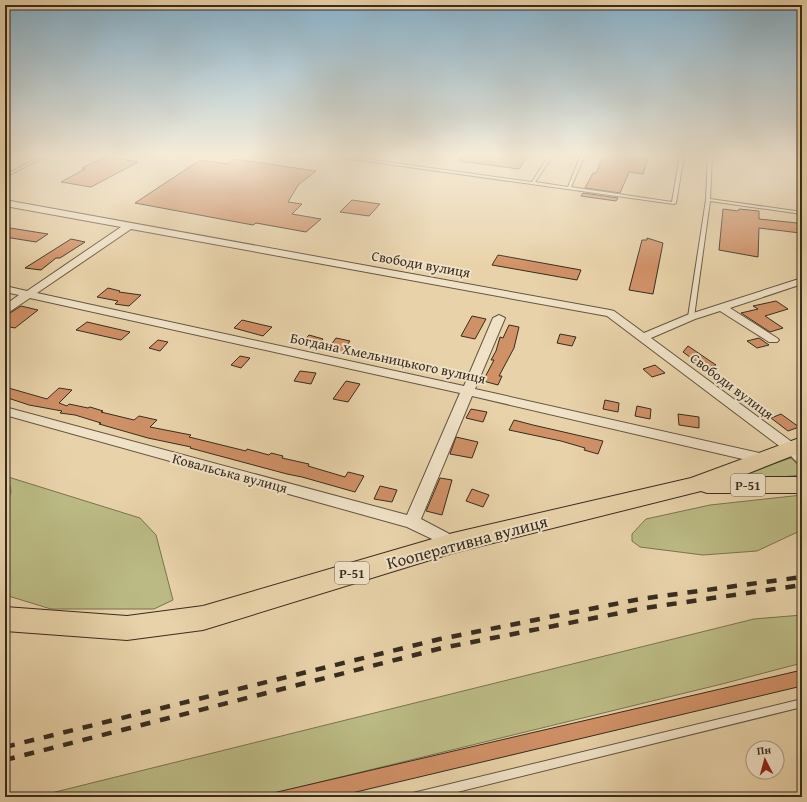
<svg xmlns="http://www.w3.org/2000/svg" width="807" height="802" viewBox="0 0 807 802" font-family="'Gentium Book Plus',serif">
  <style>
    .green { fill: #bbba84; stroke: #7a7351 }
    .building { fill: #d09167; stroke: #382c1e }
    .lines { fill: none; stroke-linecap: round; stroke-linejoin: round }
    .lane-casing { stroke: #645641; stroke-width: 2 }
    .street-casing { stroke: #645641; stroke-width: 2 }
    .primary-casing { stroke: #382c1e; stroke-width: 2 }
    .lane { fill: #f0e2c7; fill-rule: evenodd }
    .street { fill: #f0e2c7; fill-rule: evenodd }
    .primary { fill: #e8d2a9; fill-rule: evenodd }
    .rail { stroke: #382c1e; stroke-width: 4.5; stroke-dasharray: 10 10; stroke-linecap: butt }
    .labels { text-anchor: middle; stroke-width: 4; stroke-linejoin: round; paint-order: stroke }
    .shield { fill: #f0e2c7; stroke: #6f6351; stroke-width: 1 }
    .shield-label { font-size: 13px; font-weight: bold; fill: #382c1e }
    .street-label { font-size: 14px; fill: #382c1e; stroke: #f0e2c7 }
    .near-street-label { font-size: 17px; fill: #382c1e; stroke: #f0e2c7 }
  </style>
  <rect width="100%" height="100%" fill="#e8d2a9"/>
  <filter id="stains"><feTurbulence type="fractalNoise" baseFrequency=".005" numOctaves="4"/><feColorMatrix values="0 0 0 0 .2 0 0 0 0 .09 0 0 0 0 .02 0 0 0 .5 -.17"/></filter>
  <radialGradient id="worn" r=".72"><stop offset=".6" stop-color="#630" stop-opacity="0"/><stop offset="1" stop-color="#630" stop-opacity=".3"/></radialGradient>
  <g class="green">
    <polygon points="791,458 802,469 802,475 739,481 736,476"/>
    <polygon points="5,476 140,518 156,535 173,600 154,609 51,609 5,595 5,505 11,492 10,485 5,485"/>
    <polygon points="802,495 802,530 757,551 703,555 640,547 632,541 632,534 646,519 710,505"/>
    <polygon points="802,615 802,663 722,684 259,797 35,797 754,619"/>
  </g>
  <g class="building">
    <polygon points="459,155 528,155 519,169 459,161"/>
    <polygon points="604,155 612,155 648,159 643,174 629,172 620,193 585,188 593,173 596,173"/>
    <polygon points="107,156 138,162 91,187 61,182 85,169 82,168"/>
    <polygon points="235,159 316,171 299,184 288,202 302,204 292,214 321,219 306,232 256,223 253,225 135,203 200,160 228,164"/>
    <polygon points="583,193 618,198 616,201 581,196"/>
    <polygon points="352,200 380,204 369,216 340,212"/>
    <polygon points="723,209 738,211 739,209 759,211 759,219 797,223 800,233 759,228 758,257 719,250"/>
    <polygon points="10,228 48,234 36,242 5,237 5,231"/>
    <polygon points="647,238 663,243 653,294 629,290 642,240 647,240"/>
    <polygon points="71,239 85,242 60,258 56,258 41,270 25,268"/>
    <polygon points="498,255 581,270 577,280 492,265"/>
    <polygon points="108,288 120,291 119,292 141,295 129,306 115,304 118,301 97,297"/>
    <polygon points="776,301 788,309 765,316 783,328 770,332 741,313 758,309 753,306"/>
    <polygon points="21,306 38,310 15,328 5,326 5,314 10,313"/>
    <polygon points="472,316 486,319 475,339 461,336"/>
    <polygon points="242,320 263,325 272,327 263,336 234,328"/>
    <polygon points="87,322 130,332 121,340 76,330"/>
    <polygon points="509,325 519,327 514,348 499,376 502,376 498,385 483,381 494,360 491,360 496,351 500,337 503,338"/>
    <polygon points="560,334 576,337 572,346 557,343"/>
    <polygon points="309,335 323,339 316,347 301,344"/>
    <polygon points="336,338 350,341 342,352 328,349"/>
    <polygon points="759,338 769,345 757,348 747,341"/>
    <polygon points="158,340 168,342 160,351 149,348"/>
    <polygon points="688,346 716,365 705,368 683,352"/>
    <polygon points="240,356 250,358 241,368 231,365"/>
    <polygon points="655,365 665,373 652,377 643,369"/>
    <polygon points="300,371 316,373 311,384 294,381"/>
    <polygon points="346,381 360,384 348,402 333,399"/>
    <polygon points="5,387 47,399 59,388 72,390 59,403 67,406 69,404 88,408 90,407 103,411 101,412 134,420 139,416 157,420 150,427 191,435 189,437 246,451 247,449 269,455 271,453 283,456 282,458 309,464 308,466 345,477 348,472 364,476 355,492 302,477 287,474 190,448 191,447 148,438 99,424 101,423 75,415 60,413 62,411 29,405 5,397"/>
    <polygon points="605,400 619,403 618,412 603,409"/>
    <polygon points="637,406 651,409 650,419 635,416"/>
    <polygon points="471,409 487,412 483,422 466,418"/>
    <polygon points="678,414 699,417 699,428 679,425"/>
    <polygon points="781,414 799,427 788,431 771,418"/>
    <polygon points="514,420 533,425 603,441 598,454 584,450 585,448 561,441 509,430"/>
    <polygon points="456,437 478,442 472,458 450,454"/>
    <polygon points="440,478 452,480 442,515 426,511"/>
    <polygon points="380,486 397,490 392,502 374,499"/>
    <polygon points="472,489 489,495 483,507 466,501"/>
    <polygon points="802,670 802,686 335,797 274,797 273,793"/>
  </g>
  <g class="lines">
    <defs>
      <g id="lane">
        <polygon points="44,155 48,155 5,177 5,175"/>
        <polygon points="328,155 336,155 532,182 549,155 553,155 535,182 568,187 581,155 585,155 571,187 672,202 680,155 684,155 676,203 674,204 330,156"/>
        <polygon points="708,155 712,155 710,199 802,212 802,214 710,201 694,317 691,319 688,317 706,200"/>
        <polygon points="802,699 802,707 437,797 412,797 413,793 417,792"/>
      </g>
      <polygon id="street" points="5,200 610,310 614,311 644,333 687,315 802,278 802,284 730,308 777,338 779,340 777,342 769,342 720,311 695,319 651,338 796,445 802,451 802,464 797,462 786,451 607,316 131,229 37,293 464,386 493,318 499,315 505,318 475,389 764,454 769,456 771,459 769,462 764,464 472,396 421,519 459,539 461,543 459,547 453,549 407,527 5,415 5,407 407,515 460,393 30,298 9,312 5,313 5,305 19,295 5,292 5,286 27,291 121,227 5,206"/>
      <polygon id="primary" points="802,437 802,452 739,477 802,477 802,493 707,493 701,491 453,553 203,630 127,640 5,631 5,607 127,616 203,606 453,533 691,478"/>
    </defs>
    <use href="#lane" class="lane-casing"/>
    <use href="#street" class="street-casing"/>
    <use href="#primary" class="primary-casing"/>
    <use href="#lane" class="lane"/>
    <use href="#street" class="street"/>
    <use href="#primary" class="primary"/>
    <g class="rail">
      <polyline points="5,747 440,639 640,599 802,577"/>
      <polyline points="5,760 442,648 645,608 802,585"/>
    </g>
  </g>
  <linearGradient id="sky" x2="0" y2="1"><stop stop-color="#88b5d1"/><stop offset="0.58" stop-color="#f5ebd8"/><stop offset="1" stop-color="#f5ebd8" stop-opacity="0"/></linearGradient>
  <rect width="807" height="267" fill="url(#sky)"/>
  <g class="labels">
    <g class="shield">
      <rect x="731" y="474" width="34" height="22" rx="3"/>
      <rect x="335" y="562" width="34" height="22" rx="3"/>
    </g>
    <g class="shield-label">
      <text x="748" y="490">Р-51</text>
      <text x="352" y="578">Р-51</text>
    </g>
    <g class="street-label">
      <text transform="translate(421 264) rotate(10)" y="5">Свободи вулиця</text>
      <text transform="translate(388 358) rotate(12)" y="5">Богдана Хмельницького вулиця</text>
      <text transform="translate(732 386) rotate(37)" y="5">Свободи вулиця</text>
      <text transform="translate(230 473) rotate(15)" y="5">Ковальська вулиця</text>
    </g>
    <g class="near-street-label">
      <text transform="translate(467 542) rotate(-15)" y="6">Кооперативна вулиця</text>
    </g>
  </g>
  <rect width="807" height="802" fill="none" stroke="#e8d2a9" stroke-width="20"/>
  <rect x="6" y="6" width="795" height="790" fill="none" stroke="#382c1e" stroke-width="2"/>
  <rect x="10" y="10" width="787" height="782" fill="none" stroke="#382c1e"/>
  <g transform="translate(765 760) rotate(354)"><circle r="19" fill="#f0e2c7" stroke="#a69983"/>
  <path d="M0-3L7 15L0 10L-7 15Z" fill="#8f2418"/>
  <text y="-6" font-size="11" font-weight="bold" text-anchor="middle" fill="#382c1e">Пн</text>
  </g>
  <rect width="100%" height="100%" filter="url(#stains)"/>
  <rect width="100%" height="100%" fill="url(#worn)"/>
</svg>
